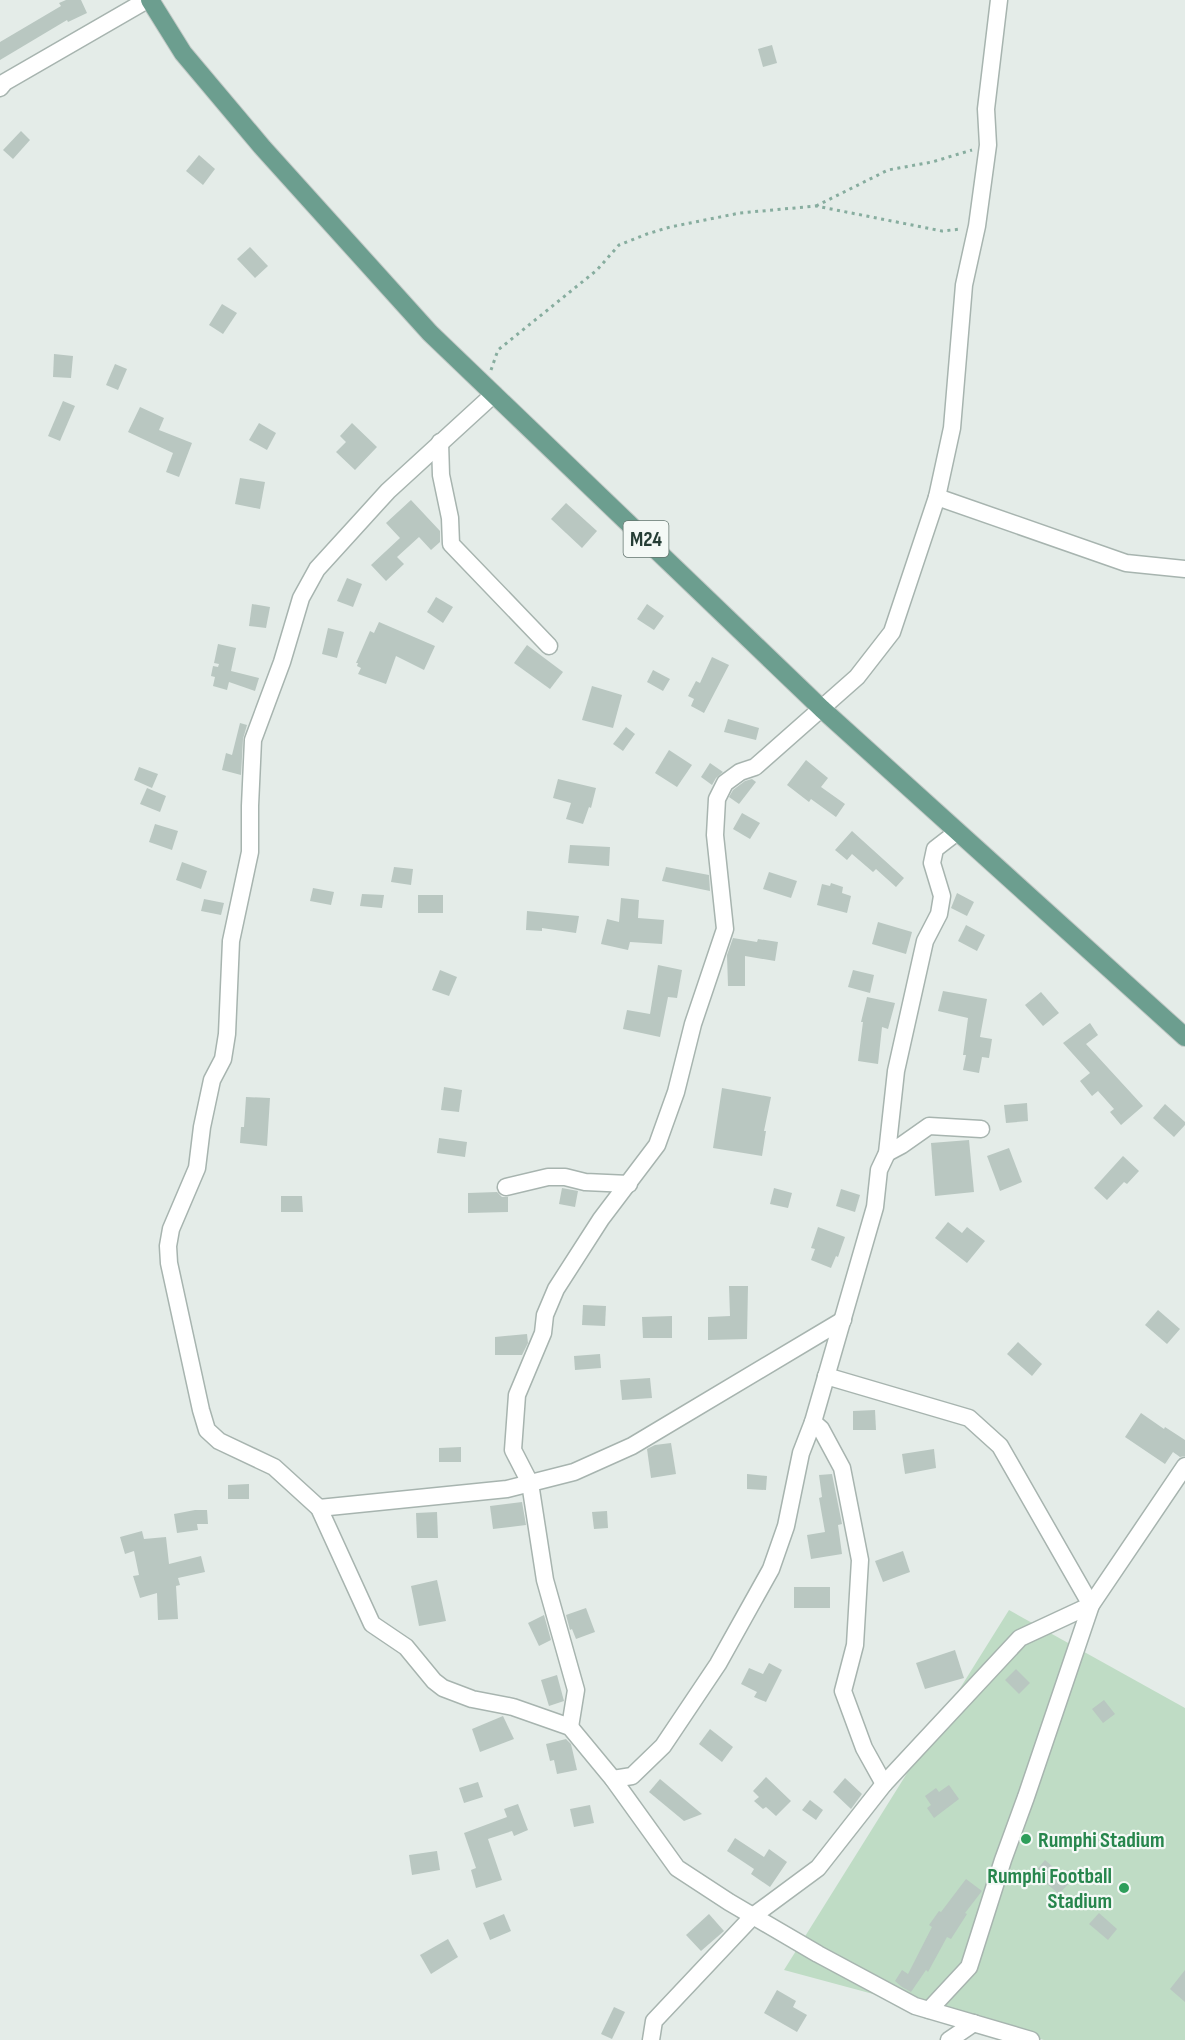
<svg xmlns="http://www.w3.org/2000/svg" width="1185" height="2040" viewBox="0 0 1185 2040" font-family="'Sofia Sans Condensed',sans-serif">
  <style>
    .green { fill: #bfdcc5 }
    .building { fill: #b9c7c1 }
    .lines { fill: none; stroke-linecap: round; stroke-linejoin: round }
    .minor-casing { stroke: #a7b4af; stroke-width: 19 }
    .primary-casing { stroke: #c2c9c6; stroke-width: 20 }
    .path { stroke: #87ad9f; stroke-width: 3; stroke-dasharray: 3 4.5; stroke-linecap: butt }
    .minor { stroke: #fff; stroke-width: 16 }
    .primary { stroke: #6c9e8f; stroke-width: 18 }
    .leisure-dot { fill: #2e9e5b; stroke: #f4f9f6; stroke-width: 2 }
    .labels { text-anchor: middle; stroke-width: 4.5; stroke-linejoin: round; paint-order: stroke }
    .shield { fill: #f4f9f6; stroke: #63756f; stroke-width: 1.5 }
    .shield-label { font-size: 21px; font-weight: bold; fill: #253d35 }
    .leisure-label { font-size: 22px; font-weight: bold; fill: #27864d; stroke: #f4f9f6; text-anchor: start }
  </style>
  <rect width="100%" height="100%" fill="#e4ece8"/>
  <polygon class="green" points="1009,1610 1185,1708 1185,2040 1044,2040 784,1970"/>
  <g class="building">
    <polygon points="66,0 81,0 87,13 68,22 67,20 0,60 0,42 61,6 59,3"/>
    <polygon points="772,45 777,63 763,67 758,49"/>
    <polygon points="21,131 30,140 13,159 3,150"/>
    <polygon points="199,155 215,169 203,185 186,171"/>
    <polygon points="250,247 268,266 255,278 237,259"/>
    <polygon points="222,304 237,313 223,334 209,325"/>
    <polygon points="54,354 73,356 71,378 53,377"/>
    <polygon points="115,364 127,369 118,390 106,385"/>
    <polygon points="63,401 75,406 60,441 48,436"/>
    <polygon points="140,407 164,418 159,430 192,443 179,477 166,472 173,453 128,432"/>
    <polygon points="259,423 276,433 267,450 249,440"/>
    <polygon points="352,423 377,447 355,470 336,452 346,442 340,436"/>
    <polygon points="240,478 265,482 260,509 235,504"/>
    <polygon points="411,500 440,531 440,542 431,550 419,537 397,557 404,564 386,581 371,565 400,538 386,523"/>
    <polygon points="566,503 597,531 582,548 551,519"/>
    <polygon points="347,578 362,584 353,607 337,601"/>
    <polygon points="436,597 453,607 443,623 427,612"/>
    <polygon points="252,604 270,607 266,628 249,626"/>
    <polygon points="647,604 664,616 654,630 637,619"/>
    <polygon points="379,622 435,646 424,670 396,656 386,684 358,674 361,668 357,666 358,663 356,663 370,631 374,633"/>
    <polygon points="328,628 344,632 337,658 322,654"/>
    <polygon points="218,644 236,648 231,671 259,678 255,691 229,682 227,690 213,686 215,677 211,676 213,666 218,667 219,664 214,663"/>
    <polygon points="527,645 563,672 550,689 514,663"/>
    <polygon points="712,657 729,665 704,713 691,706 694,699 688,696 696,681 700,683"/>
    <polygon points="653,670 670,679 663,691 647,682"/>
    <polygon points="592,686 622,695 613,728 582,720"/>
    <polygon points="728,719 759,728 756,740 724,732"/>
    <polygon points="240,723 247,725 243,739 241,775 222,770 226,753 232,755"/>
    <polygon points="626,727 635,734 623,751 613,744"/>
    <polygon points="669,750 692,765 677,787 655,773"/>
    <polygon points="806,760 828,778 821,787 845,804 836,817 811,799 809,802 787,785"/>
    <polygon points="710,763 723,772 716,778 712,785 701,777"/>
    <polygon points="139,767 158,774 152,788 134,780"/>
    <polygon points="558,779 596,788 591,808 589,807 583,824 566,819 571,803 553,798"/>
    <polygon points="752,779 756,782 739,804 729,797 733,790 745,781"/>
    <polygon points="147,788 166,796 160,812 140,804"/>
    <polygon points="742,813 760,823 750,839 733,829"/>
    <polygon points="155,824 178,831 172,850 149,842"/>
    <polygon points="852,831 904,878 896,887 876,869 873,872 852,854 847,860 835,850"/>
    <polygon points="570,845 610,847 609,866 568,863"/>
    <polygon points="182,862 207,871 201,889 176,880"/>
    <polygon points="394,867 413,869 411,885 391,882"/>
    <polygon points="666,867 709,875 710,891 662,881"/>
    <polygon points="769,872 797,881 791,898 763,889"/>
    <polygon points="831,883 843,887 842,893 851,896 847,913 817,905 822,884 830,886"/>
    <polygon points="313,888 334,892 331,905 310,901"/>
    <polygon points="957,893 974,902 967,916 951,908"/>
    <polygon points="362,894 384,895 382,908 360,906"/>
    <rect x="418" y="895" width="25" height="18"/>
    <polygon points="621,898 639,900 638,918 664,920 662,944 630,942 628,950 601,944 607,919 619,922"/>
    <polygon points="204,899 224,903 221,915 201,911"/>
    <polygon points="527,911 579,916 576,933 542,928 542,931 526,930"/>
    <polygon points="878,922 912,932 906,954 872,944"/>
    <polygon points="966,925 985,935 977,951 958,941"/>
    <polygon points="733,938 757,942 758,939 778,942 775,961 745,956 745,986 728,986 727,955"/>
    <polygon points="658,965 682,970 677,998 668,997 660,1037 623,1029 627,1010 650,1014"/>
    <polygon points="440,970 457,977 449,996 432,990"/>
    <polygon points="853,970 874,975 870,993 848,987"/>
    <polygon points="943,991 987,999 980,1037 992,1039 989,1058 982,1057 979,1073 963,1070 966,1055 963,1055 968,1018 938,1011"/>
    <polygon points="1041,992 1059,1013 1043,1026 1025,1005"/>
    <polygon points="867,997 895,1003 888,1029 882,1027 878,1064 858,1061 863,1022 861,1022"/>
    <polygon points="1090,1023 1098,1035 1086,1044 1143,1106 1121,1125 1110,1112 1114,1109 1098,1091 1092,1096 1080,1081 1090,1073 1063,1043"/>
    <polygon points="444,1087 462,1090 459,1112 441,1110"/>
    <polygon points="722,1088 771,1097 764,1131 766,1131 762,1156 713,1148"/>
    <polygon points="246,1097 270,1098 267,1146 240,1143 241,1127 244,1127"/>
    <polygon points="1027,1103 1028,1121 1006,1123 1004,1105"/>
    <polygon points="1165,1104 1185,1122 1185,1125 1174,1137 1153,1118"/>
    <polygon points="439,1138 467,1142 465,1157 437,1153"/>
    <polygon points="969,1140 974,1192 935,1196 931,1143"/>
    <polygon points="1009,1148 1022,1182 1000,1191 987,1156"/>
    <polygon points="1123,1156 1139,1171 1127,1184 1124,1182 1107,1200 1094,1188"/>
    <polygon points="562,1188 578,1191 575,1207 559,1204"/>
    <polygon points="774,1188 792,1193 788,1208 770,1204"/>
    <polygon points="841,1189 860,1195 855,1212 836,1206"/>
    <polygon points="497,1192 502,1197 508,1197 508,1212 468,1213 468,1193"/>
    <polygon points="281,1196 302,1196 303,1212 281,1212"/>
    <polygon points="948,1222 962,1233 967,1227 985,1241 967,1263 935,1238"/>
    <polygon points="818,1227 845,1237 838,1257 836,1256 831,1268 811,1260 815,1249 811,1248"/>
    <polygon points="729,1286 748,1286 747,1339 708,1340 708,1317 730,1316"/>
    <polygon points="583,1305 606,1306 605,1326 582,1325"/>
    <polygon points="1158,1310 1180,1329 1167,1344 1145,1325"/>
    <polygon points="672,1316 672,1338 643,1338 642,1317"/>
    <polygon points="527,1334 528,1343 522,1355 495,1355 495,1337"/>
    <polygon points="1018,1342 1042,1364 1032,1376 1007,1354"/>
    <polygon points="600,1354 601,1368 575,1370 574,1356"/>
    <polygon points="650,1378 652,1398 622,1400 620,1380"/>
    <polygon points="875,1410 876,1430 853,1430 853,1411"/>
    <polygon points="1141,1413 1164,1429 1165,1427 1185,1440 1185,1456 1180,1457 1173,1452 1165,1464 1125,1437"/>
    <polygon points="671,1443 676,1474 651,1478 647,1449 655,1445"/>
    <polygon points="461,1447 461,1462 439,1462 439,1448"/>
    <polygon points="934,1449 936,1468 905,1474 902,1454"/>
    <polygon points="747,1474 767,1476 766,1490 747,1489"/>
    <polygon points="832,1474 842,1524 838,1525 842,1554 811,1559 807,1535 825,1532 819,1498 822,1497 819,1475"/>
    <polygon points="249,1484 249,1499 228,1499 228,1485"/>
    <polygon points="522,1502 526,1525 493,1529 490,1506"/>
    <polygon points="195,1510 207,1510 208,1524 197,1524 198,1530 177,1533 174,1514"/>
    <polygon points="607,1511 608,1528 594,1529 592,1512"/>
    <polygon points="437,1512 438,1538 417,1538 416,1513"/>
    <polygon points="142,1531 144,1539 166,1537 169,1564 201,1556 205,1572 178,1578 180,1585 176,1586 178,1619 158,1620 157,1593 140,1598 133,1576 139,1575 134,1551 125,1554 120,1537"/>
    <polygon points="903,1551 910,1572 883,1582 875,1561"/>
    <polygon points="437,1580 446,1621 419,1626 411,1586"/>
    <rect x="794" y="1587" width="36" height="21"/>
    <polygon points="586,1608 595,1632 576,1639 572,1629 570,1630 566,1615"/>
    <polygon points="544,1615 551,1640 539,1646 528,1623"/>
    <polygon points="955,1650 964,1678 925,1689 916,1663"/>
    <polygon points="769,1663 782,1670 766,1702 754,1697 757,1692 741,1684 749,1668 763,1674"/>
    <polygon points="1016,1669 1030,1683 1019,1694 1005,1680"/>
    <polygon points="557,1675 564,1701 549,1706 541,1680"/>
    <polygon points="1104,1700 1115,1714 1103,1723 1092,1709"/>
    <polygon points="503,1716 514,1739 480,1752 472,1729"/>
    <polygon points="710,1729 733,1747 722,1762 699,1744"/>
    <polygon points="566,1739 571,1744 577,1770 557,1774 554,1760 550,1761 546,1744"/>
    <polygon points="766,1777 791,1801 776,1816 766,1807 763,1809 754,1801 759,1797 753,1791"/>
    <polygon points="845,1778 862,1794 851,1809 833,1792"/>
    <polygon points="660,1779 702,1814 684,1821 649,1792"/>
    <polygon points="478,1782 483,1797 464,1803 459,1788"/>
    <polygon points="949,1785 959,1799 934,1818 927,1808 931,1805 925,1796 936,1788 939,1792"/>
    <polygon points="810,1800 823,1810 816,1820 802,1810"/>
    <polygon points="518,1804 528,1830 514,1836 512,1831 488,1839 502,1880 476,1888 471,1870 476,1868 464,1833 507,1817 504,1809"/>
    <polygon points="590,1805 594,1823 574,1827 570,1809"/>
    <polygon points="735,1838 764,1857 769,1849 787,1862 770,1887 751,1874 754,1869 727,1851"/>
    <polygon points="437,1851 440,1870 412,1875 409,1855"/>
    <polygon points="1045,1860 1070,1882 1059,1894 1034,1873"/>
    <polygon points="966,1879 982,1891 965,1913 967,1914 951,1939 947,1937 928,1972 926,1970 911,1992 902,1987 895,1981 902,1970 908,1974 932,1927 929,1925 939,1911 941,1912"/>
    <polygon points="1099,1913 1117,1929 1108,1940 1089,1924"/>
    <polygon points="504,1914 511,1931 490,1940 483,1923"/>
    <polygon points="709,1914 724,1931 701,1951 686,1935"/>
    <polygon points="448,1939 458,1957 431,1974 420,1955"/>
    <polygon points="1185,1970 1185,2002 1170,1989"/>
    <polygon points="777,1990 796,2001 793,2007 807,2015 797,2032 764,2013"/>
    <polygon points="614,2007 625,2012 612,2039 601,2034"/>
  </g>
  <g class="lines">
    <defs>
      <g id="minor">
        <polyline points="0,88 5,82 147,0"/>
        <polyline points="494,394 388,491 317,569 301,598 282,662 253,740 250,806 250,852 231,941 227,1034 223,1059 212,1080 202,1127 197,1168 171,1229 168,1246 169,1263 201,1410 207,1430 219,1441 274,1467 319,1508 372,1624 406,1647 434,1681 443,1688 472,1699 513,1707 570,1727 613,1779 677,1868 729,1902 818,1954 915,2006 1031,2040"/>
        <polyline points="440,442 441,475 450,518 451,544 549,646"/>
        <polyline points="937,497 1126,563 1185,569"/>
        <polyline points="887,1153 902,1145 929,1126 981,1129"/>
        <polyline points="506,1187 548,1177 565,1177 585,1182 629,1184"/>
        <polyline points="826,1376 969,1418 1000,1446 1091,1605"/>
        <polyline points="319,1508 507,1489 574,1472 632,1446 843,1320"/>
        <polyline points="570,1727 576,1690 545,1580 530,1483 513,1450 517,1395 543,1333 545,1315 556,1289 601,1219 657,1145 676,1092 693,1024 725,929 715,835 717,799 725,783 740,772 755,767 857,677 892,632 937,497 952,428 964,285 977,226 988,145 986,109 999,0"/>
        <polyline points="613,1779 632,1776 663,1746 718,1664 771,1569 786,1526 801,1453 813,1422"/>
        <polyline points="884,1784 864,1748 843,1691 855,1645 860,1560 842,1468 821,1429 813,1422 875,1207 879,1170 887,1153 896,1071 925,941 939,914 942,896 932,863 935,849 957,832"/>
        <polyline points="929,2010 969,1967 1003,1860 1026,1797 1091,1605 1185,1466"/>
        <polyline points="651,2040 654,2021 753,1916 818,1868 884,1784 1020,1638 1091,1605"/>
        <polyline points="949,2040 974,2023"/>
      </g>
      <polyline id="primary" points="150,0 183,53 263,148 430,333 822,709 1185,1037"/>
    </defs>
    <use href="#minor" class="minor-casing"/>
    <use href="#primary" class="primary-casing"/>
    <g class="path">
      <polyline points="816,206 888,170 932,162 972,150"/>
      <polyline points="491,370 498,350 597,270 619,245 647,234 670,227 740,213 816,206 942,231 961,229"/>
    </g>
    <use href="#minor" class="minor"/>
    <use href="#primary" class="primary"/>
  </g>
  <g class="leisure-dot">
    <circle cx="1026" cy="1839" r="6"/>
    <circle cx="1124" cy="1888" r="6"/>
  </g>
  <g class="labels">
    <rect class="shield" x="623.5" y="521" width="45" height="36" rx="4.5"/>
    <g class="shield-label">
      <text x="646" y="546">M24</text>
    </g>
    <g class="leisure-label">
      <text x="1038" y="1847">Rumphi Stadium</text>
      <text x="1112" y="1883" text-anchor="end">Rumphi Football<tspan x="1112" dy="25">Stadium</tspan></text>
    </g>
  </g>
</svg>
